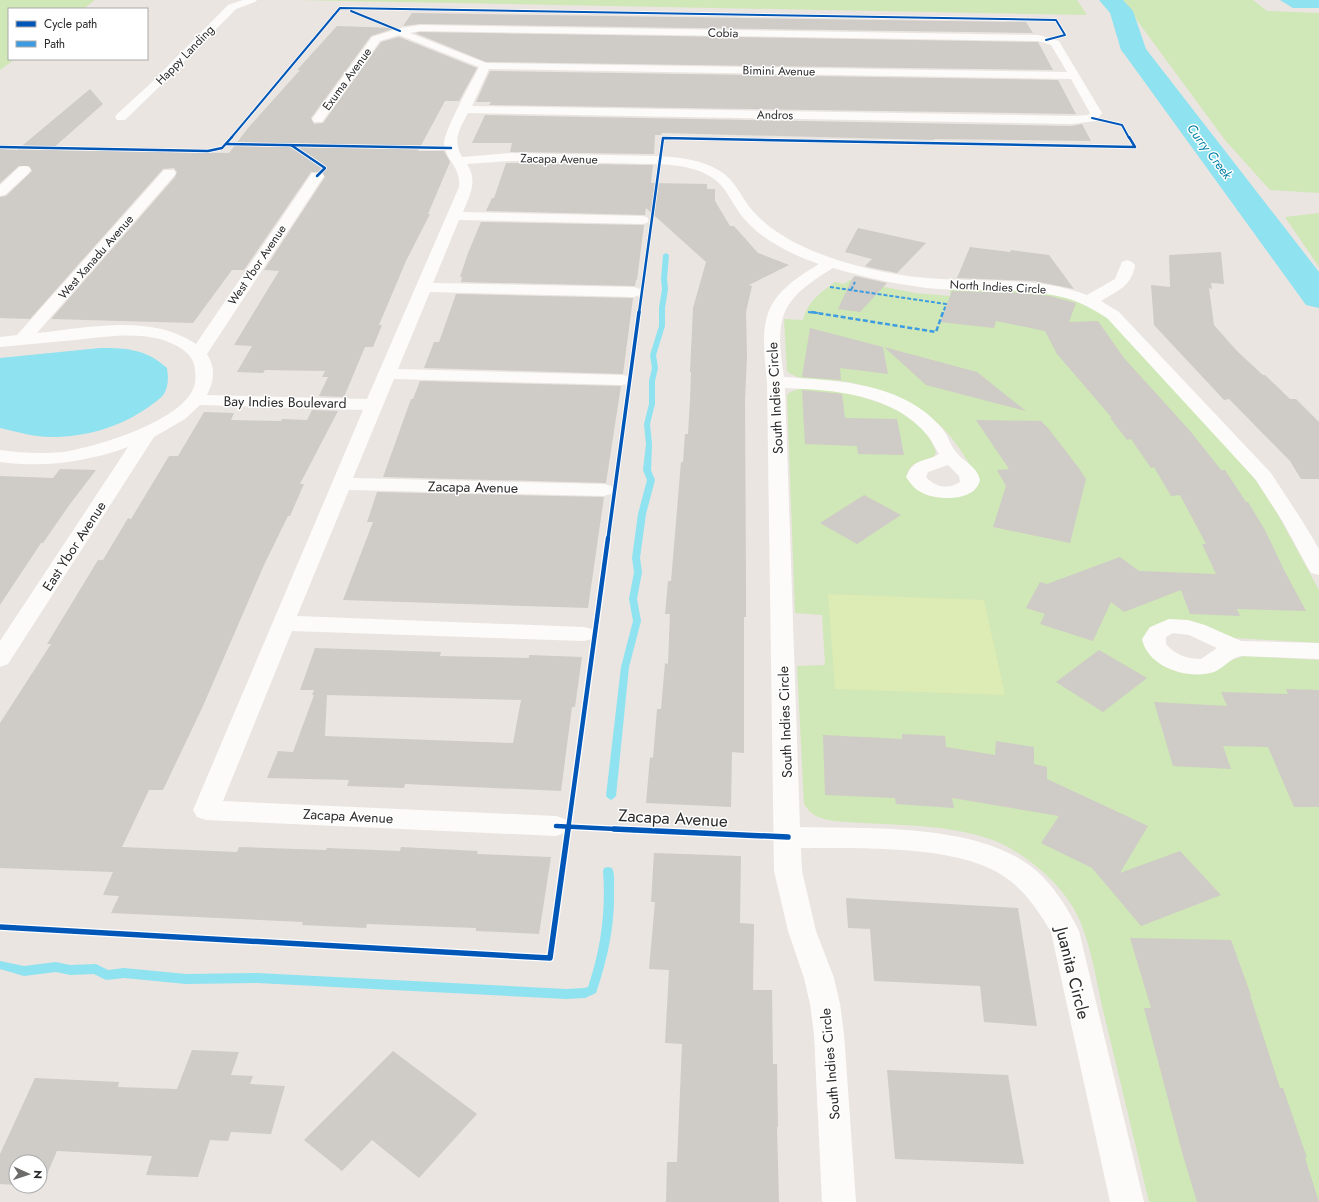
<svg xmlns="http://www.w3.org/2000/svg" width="1319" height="1202" viewBox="0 0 1319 1202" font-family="Jost,sans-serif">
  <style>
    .green { fill: #d0e7b7 }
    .pitch { fill: #ddebb4 }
    .water { fill: #8fe2f0 }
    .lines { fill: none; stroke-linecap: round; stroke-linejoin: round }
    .stream { fill: #8fe2f0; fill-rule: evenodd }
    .river { fill: #8fe2f0; fill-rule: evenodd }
    .building { fill: #cfcbc7; fill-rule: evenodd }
    .minor { fill: #fcfbfa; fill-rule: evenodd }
    .quiet-far1 { stroke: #3d9ce1; stroke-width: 2; stroke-dasharray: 4 2; stroke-linecap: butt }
    .quiet { stroke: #3d9ce1; stroke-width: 2.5; stroke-dasharray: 5 2.5; stroke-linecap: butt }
    .cycleway-far4-casing { stroke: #fff; stroke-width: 3.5 }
    .cycleway-far3-casing { stroke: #fff; stroke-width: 4 }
    .cycleway-far2-casing { stroke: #fff; stroke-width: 5.5 }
    .cycleway-far1-casing { stroke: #fff; stroke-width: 7 }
    .cycleway-casing { stroke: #fff; stroke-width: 8 }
    .cycleway-far4 { stroke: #0057b8; stroke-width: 2 }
    .cycleway-far3 { stroke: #0057b8; stroke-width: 2.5 }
    .cycleway-far2 { stroke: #0057b8; stroke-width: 3.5 }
    .cycleway-far1 { stroke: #0057b8; stroke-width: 4.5 }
    .cycleway { stroke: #0057b8; stroke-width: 5.5 }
    .labels { text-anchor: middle; stroke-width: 3; stroke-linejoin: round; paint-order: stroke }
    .far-street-label { font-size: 12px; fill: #2b2b2b; stroke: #fff }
    .far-water-label { font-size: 13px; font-style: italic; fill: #0480a5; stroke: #fff }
    .street-label { font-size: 14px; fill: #2b2b2b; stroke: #fff }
    .near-street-label { font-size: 17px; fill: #2b2b2b; stroke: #fff }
  </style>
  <rect width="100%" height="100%" fill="#eae5e0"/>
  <g class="green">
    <polygon points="0,0 95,0 83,9 9,9 9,59 15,59 0,70"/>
    <polygon points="297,0 1077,0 1087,15 345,1"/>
    <polygon points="1122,0 1253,0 1267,11 1319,13 1319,193 1270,190 1225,140"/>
    <polygon points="1319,213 1319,267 1285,217"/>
    <path d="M850,280L915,293L950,296V288C992,289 1039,286 1079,302C1090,306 1099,312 1109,319L1244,465L1257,482L1277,513L1319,590V643L1234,638L1150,628L1146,632L1145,644L1200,674L1209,673L1218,669L1229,661L1244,656L1319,660V1202H1149C1134,1139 1119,1076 1104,1014C1096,981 1091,939 1074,909C1059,881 1020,849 990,839C939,822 887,826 834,821C820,818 812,817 804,804L797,666L825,665L822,615L795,613L787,395C805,376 886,402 906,415C919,424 931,437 936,452L934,457C927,459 919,461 913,465C898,476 917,492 929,495C944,498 961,496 974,491L978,481C955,432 924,402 872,388C862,385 851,382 840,381C824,380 799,382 787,371L784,319L803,320C808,301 820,293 835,282L844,284Z"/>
  </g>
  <polygon class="pitch" points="828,594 984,600 1005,695 835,689"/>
  <g class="water">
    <polygon points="1280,0 1319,0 1319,8 1293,8"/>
    <path d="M100,348C127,348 146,349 167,368C168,375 169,384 165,392C162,398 155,402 150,406C121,427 86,437 52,437C34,437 17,432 0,428V358Z"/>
  </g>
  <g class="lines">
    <g class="stream">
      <polygon points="666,253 669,255 667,279 668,289 665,308 665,326 656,355 658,368 655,381 655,404 650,424 652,444 651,470 655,480 646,514 640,558 642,572 637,599 641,621 629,667 616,796 614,798 611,800 608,798 606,796 621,667 633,621 629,599 634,572 632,558 638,514 647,480 643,470 646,444 644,424 649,404 649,381 652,368 650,355 659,326 659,308 662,289 661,279 663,255"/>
      <path d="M608,867L612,868C615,874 614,883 614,890C615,924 608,957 597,990L596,993L585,998L566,999L257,983L186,984L124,978L106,980L94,974L70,975L56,972L24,976L0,969V961L24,966L56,962L70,965L96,964L108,970L124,968L186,974L257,973L566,989L584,988L588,987C601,949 606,911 603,871L604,868Z"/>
    </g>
    <polygon class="river" points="1099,0 1123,0 1133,11 1146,49 1319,272 1319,308 1306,305 1125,55 1121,50 1110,13"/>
  </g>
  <g class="building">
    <polygon points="412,13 1026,22 1033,33 420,24 403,26"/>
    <polygon points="337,26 396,28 371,36 311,118 314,124 323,123 381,42 399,37 477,68 459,101 445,101 418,151 444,151 450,162 428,214 430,214 406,261 379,325 382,325 373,347 365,347 344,397 319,396 328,377 322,377 325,371 265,370 263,373 237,372 252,346 234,345 279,271 264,270 325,177 322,172 311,172 244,270 232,270 193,323 51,319 175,177 177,172 174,168 163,169 30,319 0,318 0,197 6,196 32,171 29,166 19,166 0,183 0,149 17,150 90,89 103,104 51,150 229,153 248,128 300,70 297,70"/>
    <polygon points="420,32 1038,42 1053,70 486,62 415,33"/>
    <polygon points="490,71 1058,80 1076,114 489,105 491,102 476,102"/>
    <polygon points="485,115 1072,126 1082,124 1091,141 934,139 934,140 662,133 661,135 655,135 654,154 510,152 512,143 472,143"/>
    <polygon points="506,163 653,165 651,183 707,184 707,189 715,189 715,201 730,226 734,226 758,253 789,265 749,285 752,286 746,312 747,355 745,400 746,585 746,617 744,617 744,753 732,752 731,807 646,803 650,757 653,758 657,709 661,709 665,663 668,664 670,614 665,614 668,581 671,581 681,462 683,462 685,434 688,434 690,400 691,372 690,372 693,308 706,262 646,208 645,215 486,211 492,198 494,198"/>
    <polygon points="481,222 644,225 637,280 636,280 635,286 461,282 462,277 460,277 468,253"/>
    <polygon points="858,228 926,243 897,273 868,267 865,266 872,259 845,252"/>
    <polygon points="970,247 1010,252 1011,250 1049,255 1074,289 1034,281 957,278"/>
    <polygon points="1221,252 1224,284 1211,283 1212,289 1209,288 1214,325 1237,351 1263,375 1265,375 1290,399 1296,399 1319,422 1319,479 1301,479 1290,461 1229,399 1224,400 1154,325 1151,285 1170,287 1169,255"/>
    <polygon points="855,276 887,283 860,312 838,309 852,279"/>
    <polygon points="952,291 1019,293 1050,296 1076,303 1069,322 1098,321 1124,358 1191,432 1221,470 1225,470 1246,502 1248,502 1265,530 1284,570 1306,611 1237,609 1240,616 1190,614 1181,590 1124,612 1111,602 1093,641 1040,624 1045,614 1026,608 1040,582 1047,584 1120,557 1139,571 1216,574 1202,544 1206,544 1180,495 1171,496 1154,467 1151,468 1131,439 1127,440 1110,418 1112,418 1057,354 1045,331 996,321 994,328 940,322"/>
    <polygon points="456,294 633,298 623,374 424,368 434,342 439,342"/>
    <polygon points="810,328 883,347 888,374 840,368 841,380 802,377"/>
    <polygon points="884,347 977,372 1026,411 926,385"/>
    <polygon points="420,381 621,386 606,483 383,477 411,399 413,399"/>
    <polygon points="802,390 842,394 845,418 897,419 904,455 858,454 857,446 805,444"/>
    <polygon points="312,410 338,411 300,484 304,484 290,516 288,516 264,565 203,706 163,790 149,790 122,847 237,852 239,847 326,850 327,848 400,851 401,847 478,851 477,854 551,857 539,934 476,931 476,928 367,924 366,928 302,925 303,922 111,913 119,896 103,895 113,872 0,868 0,723 51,644 47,644 98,560 103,560 128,518 131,519 169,456 178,456 204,412 234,413 231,420 281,421 282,419 307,420"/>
    <polygon points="976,420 1041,421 1048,428 1078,467 1086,479 1070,543 993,527 1006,486 997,470 1009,469"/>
    <polygon points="60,469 96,470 70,504 43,543 41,543 0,605 0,476 53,478"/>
    <polygon points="377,492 604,497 588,608 343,600 373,522 367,522"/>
    <polygon points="864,495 901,515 857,544 820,523"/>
    <path d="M315,648L441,652L440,656L529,658V655L582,657L575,707H572L561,791L405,784L404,788L347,786L349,780L267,778L278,751L293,752L314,695H312L314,690H300ZM327,695L521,700L513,743L325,736Z"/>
    <polygon points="1099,650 1147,678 1103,712 1056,682"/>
    <polygon points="1286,689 1319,690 1319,807 1294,807 1268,747 1223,746 1231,769 1173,766 1154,702 1227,706 1221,692 1288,694"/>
    <polygon points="902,734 945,736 946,747 995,755 996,741 1034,747 1034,764 1047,767 1047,779 1148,826 1120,873 1180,851 1221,895 1141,926 1092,868 1041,843 1059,816 952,798 954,808 896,804 895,798 825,795 823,735 902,739"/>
    <polygon points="654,853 741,856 740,923 754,924 753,990 772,990 773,1064 777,1064 778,1127 777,1127 779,1202 666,1202 667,1162 677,1162 682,1044 665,1043 669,970 649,969 655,902 651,902"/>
    <polygon points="846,898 1018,908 1037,1026 984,1022 980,986 874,981 870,929 848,928"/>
    <polygon points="1130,938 1231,940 1251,995 1250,995 1280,1088 1283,1088 1307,1158 1305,1158 1319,1202 1197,1202 1182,1152 1144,1008 1151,1008"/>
    <polygon points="192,1050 239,1052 231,1075 253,1076 250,1084 285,1086 271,1134 231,1132 228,1141 210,1140 198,1177 146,1175 152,1156 57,1151 42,1186 35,1186 40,1186 40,1162 16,1162 16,1185 0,1184 0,1154 35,1078 119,1082 118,1087 177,1089"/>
    <polygon points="393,1051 477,1114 419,1178 372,1140 342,1171 304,1140"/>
    <polygon points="887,1070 1008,1075 1024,1164 895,1159"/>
  </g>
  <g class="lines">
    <g class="minor">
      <polygon points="243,0 257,0 255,2 236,9 157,89 125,120 117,120 115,117 117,114 149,85 228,5"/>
      <path d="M420,25L1039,35L1059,41L1060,43L1102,113L1096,121L1072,124L468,113C460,129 452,139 462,157L510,153L656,156C677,157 701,159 720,171C735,180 741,197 752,210C771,232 799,246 826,256C862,269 902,277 941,279C990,282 1041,277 1087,295L1115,279L1122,262L1127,260L1132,262L1135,265C1132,286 1117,291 1101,301L1119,312L1271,473L1303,522L1319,549V575L1311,573L1308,568L1283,522L1256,480L1107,318C1094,310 1081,302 1066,298C1025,287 981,292 938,289C903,286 867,278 833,268C779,301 775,316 784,377C831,380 886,382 925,412C932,418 941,426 946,434C949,440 952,448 957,453C965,463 977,466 980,480C975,503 934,501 919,491C913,488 910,482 906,477C916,456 922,464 939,454C935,448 932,441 928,436C894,394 835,390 785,388L800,827C872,829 988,822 1042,876C1058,892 1069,911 1079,931L1144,1202H1110L1051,932C1038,910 1024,889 1002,875C953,844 859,849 801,848L802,871L816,931L834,978L840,1004L844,1034L856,1202H822L814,1034L810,1004L804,978L788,931L774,871L767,382C760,318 761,298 819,264C795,256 768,243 750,225C739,215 733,202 725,190C709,168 680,165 656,164L510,161L467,164C478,181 470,195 463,212L642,216L647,217L649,220L647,223L642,224L459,220L433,283L634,287L640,289L642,292L640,295L634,297L430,292L398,369L622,375L628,376L631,380L628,384L622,385L394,379L353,478L604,484L611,486L614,490L611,494L604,496L349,490L297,616L584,627L592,629L595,634L592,639L584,641L292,631L223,801L556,816L565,819L569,826L565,833L556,836L206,820L197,817L193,810L363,410L200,405L185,419L154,437L8,664L0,667V641L128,447C87,462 44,468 0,462V450C21,453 42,454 63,452C96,447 188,420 195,383C196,379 195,374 195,371C195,352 175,344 160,339C133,332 102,337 75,340C50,342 25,345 0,347V337L17,335L164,170H174L176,173L174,176L37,333C87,328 151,313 196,344L312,173H322L324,176L207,354C216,368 214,381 207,395L367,399L459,187C461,167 447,162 444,145C442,134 472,81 479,67L399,35L380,41L322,122H314L312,119L372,37L400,28ZM420,31L1038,41L1051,45L1067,72L486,63L410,33ZM489,69L1071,79L1090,113L1088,115L1072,116L472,106ZM948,465L959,476L960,482C948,490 935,487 926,477L928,472Z"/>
      <polygon points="24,166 29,167 31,170 29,173 5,195 0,196 0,185 19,167"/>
      <path d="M1169,619L1188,620L1205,625L1241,641L1319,643V659L1241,656C1230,658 1224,668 1214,672C1189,680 1148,668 1142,639L1150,627ZM1173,633L1189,635L1217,648L1201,659C1188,659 1175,655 1166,644V637Z"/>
    </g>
    <g class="quiet-far1">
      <polyline points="830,287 946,304 943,313"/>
      <polyline points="851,290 855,282"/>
      <polyline points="808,312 818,313"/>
    </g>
    <polyline class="quiet" points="811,312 936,332 943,312"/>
    <defs>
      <g id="cycleway-far4">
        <polyline points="351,11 400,31"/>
        <polyline points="1092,118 1122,125 1129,138"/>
        <polyline points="231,138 340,8 1056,20 1065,35 1046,40"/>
      </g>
      <g id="cycleway-far3">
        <polyline points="226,144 451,148"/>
        <polyline points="291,145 325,168 317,176"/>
        <polyline points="0,147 208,151 222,148 232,137"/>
        <polyline points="639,313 663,138 1135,147 1129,137"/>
      </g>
      <polyline id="cycleway-far2" points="608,539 639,312"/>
      <g id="cycleway-far1">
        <polyline points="556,826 635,830"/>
        <polyline points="568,830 608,538"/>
      </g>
      <g id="cycleway">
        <polyline points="614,829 788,837"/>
        <polyline points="0,927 550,958 568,829"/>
      </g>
    </defs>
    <use href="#cycleway-far4" class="cycleway-far4-casing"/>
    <use href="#cycleway-far3" class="cycleway-far3-casing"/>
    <use href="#cycleway-far2" class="cycleway-far2-casing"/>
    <use href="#cycleway-far1" class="cycleway-far1-casing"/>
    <use href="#cycleway" class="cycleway-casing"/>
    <use href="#cycleway-far4" class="cycleway-far4"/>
    <use href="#cycleway-far3" class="cycleway-far3"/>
    <use href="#cycleway-far2" class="cycleway-far2"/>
    <use href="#cycleway-far1" class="cycleway-far1"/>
    <use href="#cycleway" class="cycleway"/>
  </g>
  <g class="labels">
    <g class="far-street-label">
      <text transform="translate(723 33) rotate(1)" y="4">Cobia</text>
      <text transform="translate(185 55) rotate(-46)" y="4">Happy Landing</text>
      <text transform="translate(779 71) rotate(1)" y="4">Bimini Avenue</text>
      <text transform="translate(347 79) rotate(-54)" y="4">Exuma Avenue</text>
      <text transform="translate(775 115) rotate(1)" y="4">Andros</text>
      <text transform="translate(559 159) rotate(1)" y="4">Zacapa Avenue</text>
      <text transform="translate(96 257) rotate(-49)" y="4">West Xanadu Avenue</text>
      <text transform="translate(257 265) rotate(-56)" y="4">West Ybor Avenue</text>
      <text transform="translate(998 287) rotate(3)" y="4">North Indies Circle</text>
    </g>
    <g class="far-water-label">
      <text transform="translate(1210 151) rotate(53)" y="5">Curry Creek</text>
    </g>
    <g class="street-label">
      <text transform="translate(775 398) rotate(-93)" y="5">South Indies Circle</text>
      <text transform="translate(285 402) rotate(1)" y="5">Bay Indies Boulevard</text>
      <text transform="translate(473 487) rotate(1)" y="5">Zacapa Avenue</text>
      <text transform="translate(74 546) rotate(-57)" y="5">East Ybor Avenue</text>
      <text transform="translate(785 722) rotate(-92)" y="5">South Indies Circle</text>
      <text transform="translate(348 816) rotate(3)" y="5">Zacapa Avenue</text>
      <text transform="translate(830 1064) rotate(-95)" y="5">South Indies Circle</text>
    </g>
    <g class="near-street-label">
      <text transform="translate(673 818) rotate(3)" y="6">Zacapa Avenue</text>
      <text transform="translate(1073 973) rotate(76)" y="6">Juanita Circle</text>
    </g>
  </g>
  <rect x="8" y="8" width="140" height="52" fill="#ffffff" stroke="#aaaaaa"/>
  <rect x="16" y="21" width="20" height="6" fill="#0057b8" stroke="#aaaaaa"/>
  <text x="44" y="28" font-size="12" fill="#2b2b2b">Cycle path</text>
  <rect x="16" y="41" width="20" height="6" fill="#3d9ce1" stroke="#aaaaaa"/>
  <text x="44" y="48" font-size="12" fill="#2b2b2b">Path</text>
  <g transform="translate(28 1174) rotate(93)"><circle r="19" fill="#ffffff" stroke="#aaaaaa"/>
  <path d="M0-3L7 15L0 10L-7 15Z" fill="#6e6c6a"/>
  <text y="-6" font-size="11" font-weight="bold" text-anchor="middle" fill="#2b2b2b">N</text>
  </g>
</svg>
